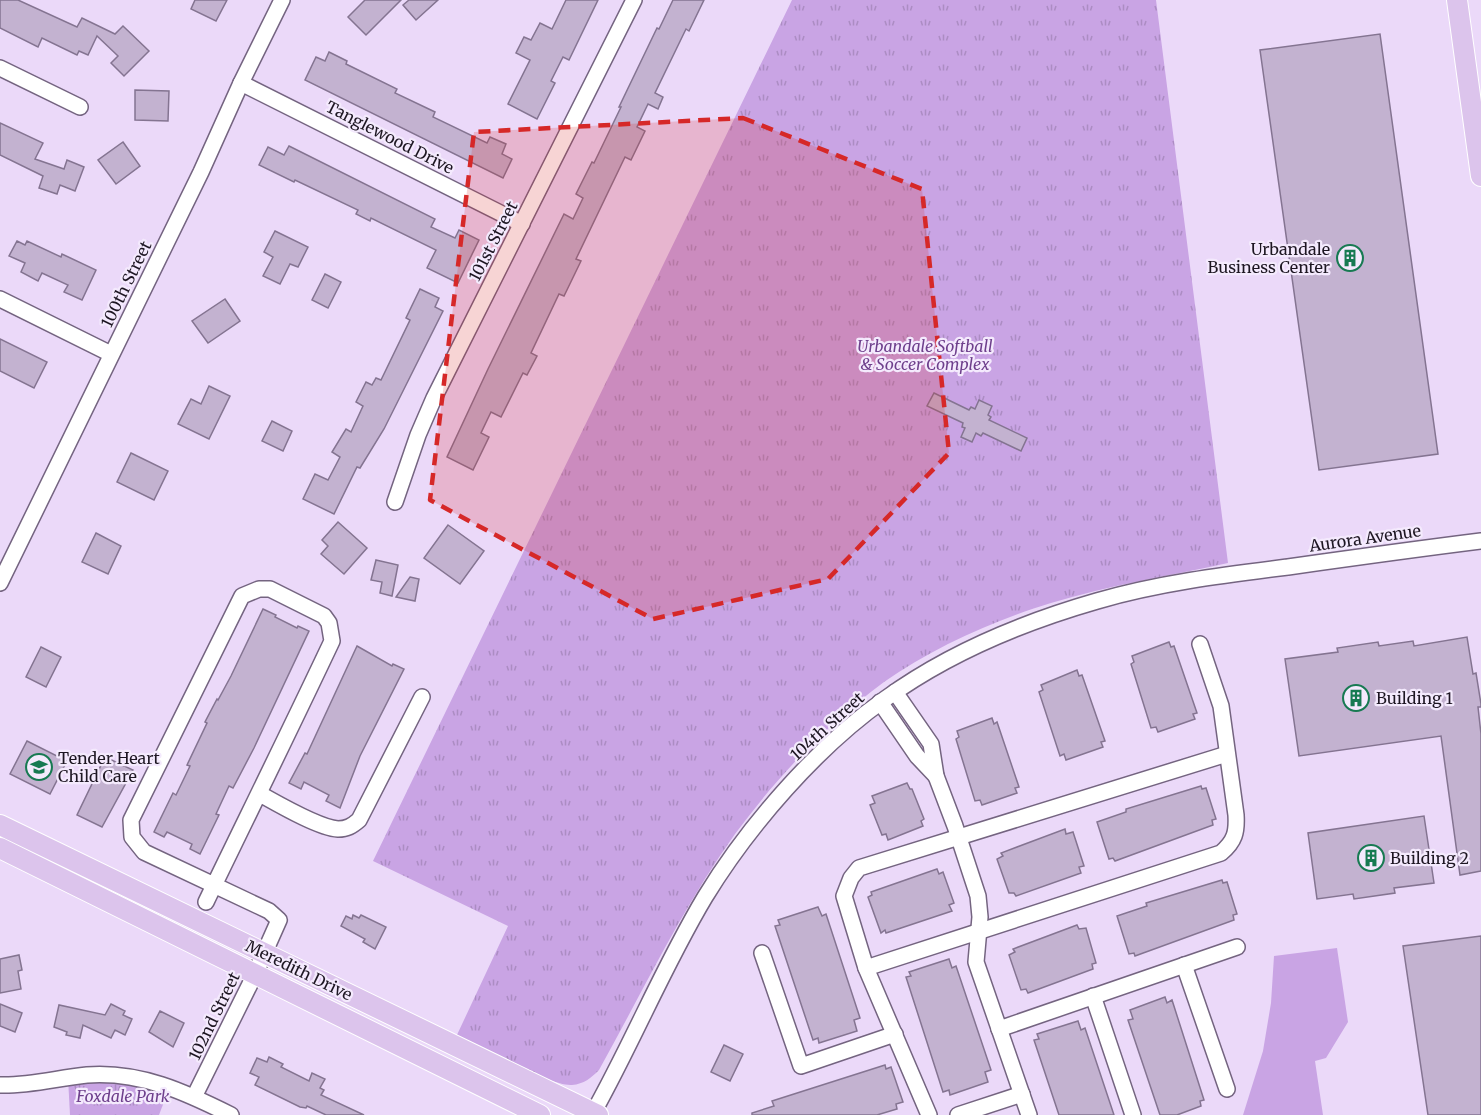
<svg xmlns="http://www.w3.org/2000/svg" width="1481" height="1115" viewBox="0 0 1481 1115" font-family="Merriweather,serif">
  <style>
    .grass { fill: #c9a4e4 }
    .park { fill: url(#park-tufts) }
    .building { fill: #c3b2d0; stroke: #847491; stroke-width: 1.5 }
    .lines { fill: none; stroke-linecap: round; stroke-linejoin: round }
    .minor-casing { stroke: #746480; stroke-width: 18 }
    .major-casing { stroke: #fff; stroke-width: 22 }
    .minor { stroke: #fff; stroke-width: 15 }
    .major { stroke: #dcc4ec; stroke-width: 20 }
    .marked { fill: #d62828; fill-opacity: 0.2; stroke: #d62828; stroke-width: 4.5; stroke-dasharray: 12 8; stroke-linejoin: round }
    .labels { text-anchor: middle; stroke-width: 4.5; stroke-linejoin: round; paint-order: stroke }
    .street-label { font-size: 16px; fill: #1d1622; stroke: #f4eafd }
    .poi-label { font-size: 16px; fill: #1d1622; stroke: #f4eafd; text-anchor: start }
    .park-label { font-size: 16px; font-style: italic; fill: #6e3f8c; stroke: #f4eafd }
  </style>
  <defs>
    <pattern id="park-tufts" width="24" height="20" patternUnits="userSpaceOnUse" patternTransform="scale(1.5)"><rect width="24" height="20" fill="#c9a4e4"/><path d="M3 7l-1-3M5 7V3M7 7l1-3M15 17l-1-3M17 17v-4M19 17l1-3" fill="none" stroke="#ac8cc3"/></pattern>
  </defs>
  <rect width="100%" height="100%" fill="#ebd9f9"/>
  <polygon class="grass" points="1337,948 1348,1022 1326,1058 1315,1061 1323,1115 1243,1115 1263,1051 1271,1003 1274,956"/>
  <g class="park">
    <path d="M792,0H1156L1228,563C1169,576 1110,585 1051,603C995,620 932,648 884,682C827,724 777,777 735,834C682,908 643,991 599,1070C591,1078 584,1084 572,1085C552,1087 478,1047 456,1037L508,926L373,861Z"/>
    <polygon points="68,1078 170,1086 159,1115 70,1115"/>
  </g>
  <g class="building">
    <polygon points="0,0 18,0 77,27 82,18 115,34 123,26 149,51 124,76 111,63 118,56 97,36 88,55 79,51 77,55 42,38 38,47 0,28"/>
    <polygon points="195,0 227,0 216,21 191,9"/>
    <polygon points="365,0 401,0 366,35 348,17"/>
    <polygon points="409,0 438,0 416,20 403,5"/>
    <polygon points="566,0 598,0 569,60 563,57 551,81 555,83 537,119 508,104 530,60 516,53 524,37 531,40 540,23 552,29"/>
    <polygon points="673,0 704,0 689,31 686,29 655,93 663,97 658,109 648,104 637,127 645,131 631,160 625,157 576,259 581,261 564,296 559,294 531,353 537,356 527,375 523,373 501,417 491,412 481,433 489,437 473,470 447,457 488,369 564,214 573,219 583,198 576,194 592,162 594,163 621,107 619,107 657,28 659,29"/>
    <polygon points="1380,34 1438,454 1319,470 1260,50"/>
    <polygon points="329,52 347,61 346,64 397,89 395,93 435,112 433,117 487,143 490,137 506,144 502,154 512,159 503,178 305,80 316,57 325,61"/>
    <polygon points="135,90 169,91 168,121 135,120"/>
    <polygon points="0,123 43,143 35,159 64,169 67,160 84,167 75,191 60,185 57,194 39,188 43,176 0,155"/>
    <polygon points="123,142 140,166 116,184 98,160"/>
    <polygon points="289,146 435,219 431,227 455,238 459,230 479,240 458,283 427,268 436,250 371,218 370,221 356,214 358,210 295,180 294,182 259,165 268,147 284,155"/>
    <polygon points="275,231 308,247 298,267 290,264 280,284 263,276 273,257 264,252"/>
    <polygon points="17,241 25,245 27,241 61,257 62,254 96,270 82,300 64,292 68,285 42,273 38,281 21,272 25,263 9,256"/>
    <polygon points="325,274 341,282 328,308 312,300"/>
    <polygon points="420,289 439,298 435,307 443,311 384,429 360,468 357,467 334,514 303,499 315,474 328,480 340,457 332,452 346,429 351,432 363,406 356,402 366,382 372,385 376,378 381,380 410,320 406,318"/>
    <polygon points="225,299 240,321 208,343 192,321"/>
    <polygon points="0,339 47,362 34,388 0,371"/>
    <polygon points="209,386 230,396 209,439 178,424 191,399 201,404"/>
    <polygon points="934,393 969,410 971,407 975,409 979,400 992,406 988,415 991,417 989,420 1027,438 1021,451 983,433 981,436 976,433 972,442 961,437 965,428 962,427 963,423 927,406"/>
    <polygon points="272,421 292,431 283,451 262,441"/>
    <polygon points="131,453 168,471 154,500 117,482"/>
    <polygon points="338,522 367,548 344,574 321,554 328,546 322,540"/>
    <polygon points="448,525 484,551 460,584 424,558"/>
    <polygon points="96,533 121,546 108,574 82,562"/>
    <polygon points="376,560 398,565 392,596 380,593 382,582 371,580"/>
    <polygon points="410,577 419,579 415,601 396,597"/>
    <polygon points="263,609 276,615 275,617 297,628 298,626 309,631 254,748 233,788 229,786 216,814 219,815 200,854 190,849 192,844 167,832 164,837 154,832 173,793 176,795 190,766 187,765 207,723 205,722 217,699 218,700 231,676"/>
    <polygon points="1467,637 1473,674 1476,673 1481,704 1481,707 1478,707 1481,734 1481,871 1460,875 1441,736 1299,756 1285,659 1338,652 1337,648 1378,642 1379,646 1413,641 1414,646"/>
    <polygon points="1169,642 1171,647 1174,646 1197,713 1193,714 1195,719 1158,732 1156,727 1151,728 1131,664 1134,662 1132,656"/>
    <polygon points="357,646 392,666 393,664 404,669 360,756 340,808 326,801 329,795 304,782 301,789 289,783 305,753 307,754"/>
    <polygon points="41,647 61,657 46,687 26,677"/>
    <polygon points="1077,670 1079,676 1082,675 1105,741 1101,742 1103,747 1066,760 1064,754 1060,756 1039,692 1043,690 1041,685"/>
    <polygon points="992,718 994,724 997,722 1019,787 1015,788 1017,793 982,805 980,800 975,801 956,739 959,737 957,731"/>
    <polygon points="27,741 67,761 50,794 10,774"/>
    <polygon points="105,757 133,770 102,827 77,815"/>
    <polygon points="907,783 910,789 912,789 924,819 921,821 923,826 888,840 886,834 882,835 870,805 875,803 872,796"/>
    <polygon points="1201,786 1202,789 1206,788 1216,819 1212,820 1213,825 1115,861 1113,858 1109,859 1097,822 1126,812 1126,809"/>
    <polygon points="1424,816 1434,883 1394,888 1395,893 1354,899 1353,894 1317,899 1308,833"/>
    <polygon points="1065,829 1066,834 1073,832 1084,866 1079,867 1081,873 1016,896 1014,893 1009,893 997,859 1003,856 1001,853"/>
    <polygon points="937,869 939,874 943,872 954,903 949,905 952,911 886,933 885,930 881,933 868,897 872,895 871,892"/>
    <polygon points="1222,880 1223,883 1227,882 1237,914 1233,915 1234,920 1135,956 1134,953 1129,954 1117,916 1147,906 1146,903"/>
    <polygon points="818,907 822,916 826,914 860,1018 854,1020 857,1031 819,1043 818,1038 813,1040 775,926 780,925 778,920"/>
    <polygon points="353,915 359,918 361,915 386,927 375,949 363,942 365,939 341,926 346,916 352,919"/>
    <polygon points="1077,925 1079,929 1086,928 1096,963 1092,964 1093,969 1028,993 1026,989 1021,990 1009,955 1015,952 1013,949"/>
    <polygon points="1481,936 1481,1115 1428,1115 1403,946"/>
    <polygon points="19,955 22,970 18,971 21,989 0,993 0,959"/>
    <polygon points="949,959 952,968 956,966 991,1070 985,1072 988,1082 950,1095 949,1090 943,1092 906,977 911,976 909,972"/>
    <polygon points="1165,997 1167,1003 1172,1000 1204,1100 1200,1101 1201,1106 1177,1115 1160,1115 1128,1020 1133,1019 1130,1010"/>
    <polygon points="0,1004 22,1013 15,1032 0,1026"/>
    <polygon points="111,1004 125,1011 123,1015 132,1019 125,1035 115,1030 111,1038 83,1025 80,1038 66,1035 67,1032 54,1027 59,1005 105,1015"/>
    <polygon points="160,1011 184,1023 173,1047 149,1032"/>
    <polygon points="1078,1021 1081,1030 1085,1028 1114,1115 1059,1115 1034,1040 1039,1039 1037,1034"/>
    <polygon points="724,1045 743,1054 730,1081 711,1072"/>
    <polygon points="269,1057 283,1064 281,1067 309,1081 312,1073 325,1079 320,1088 324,1090 321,1095 364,1115 326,1115 307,1106 306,1108 300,1107 255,1085 259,1077 250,1073 257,1058 267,1062"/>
    <polygon points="885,1065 886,1069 891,1067 903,1102 896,1104 897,1109 877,1115 752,1115 752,1113 774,1106 772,1101"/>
  </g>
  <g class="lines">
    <defs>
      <g id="minor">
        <polyline points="0,68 80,107"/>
        <polyline points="241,83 522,224"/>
        <polyline points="0,299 111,354"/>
        <polyline points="395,502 418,435 434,398 634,0"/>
        <polyline points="0,583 201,172 241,83 282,0"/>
        <polyline points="895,692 931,744 936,776 955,826 978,896 980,917 976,962 1029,1115"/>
        <polyline points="880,702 917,756 936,776"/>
        <path d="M260,794C278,804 319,828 338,829C347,829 352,826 359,820L422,697"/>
        <polyline points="762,953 801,1066 895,1034"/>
        <polyline points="1184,965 1227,1089"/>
        <path d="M866,968L1221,853C1235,841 1237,832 1236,815L1221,706L1200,644"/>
        <polyline points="1093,996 1133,1115"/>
        <polyline points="999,1029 1237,947"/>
        <path d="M0,1085C30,1086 57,1078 87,1075C140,1071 185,1092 231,1115"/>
        <path d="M194,1097L255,974L279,920L269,911L144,852L132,837L131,820L242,596L259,589H270L324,616L329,623L332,641C291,728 248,815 206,902"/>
        <path d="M592,1115C632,1044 663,967 705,897C749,825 817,747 885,699C947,654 1024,622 1097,601C1159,583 1224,575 1288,567C1352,558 1417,549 1481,541"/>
        <polyline points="929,1115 866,968 844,896 851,878 859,868 1227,754"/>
        <polyline points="958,1115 1022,1094"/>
      </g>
      <g id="major">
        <polyline points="1457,0 1481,176"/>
        <polyline points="0,825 598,1115"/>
        <polyline points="0,848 540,1115"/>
      </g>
    </defs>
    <use href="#minor" class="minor-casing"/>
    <use href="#major" class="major-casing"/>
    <use href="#minor" class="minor"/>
    <use href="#major" class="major"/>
  </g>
  <path class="marked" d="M743,118L922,189L949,453L828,579L653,619L430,500L474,132Z"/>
  <defs>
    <symbol id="building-ring" viewBox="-11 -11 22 22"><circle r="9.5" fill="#f4eafd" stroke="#177a52" stroke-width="1.5"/><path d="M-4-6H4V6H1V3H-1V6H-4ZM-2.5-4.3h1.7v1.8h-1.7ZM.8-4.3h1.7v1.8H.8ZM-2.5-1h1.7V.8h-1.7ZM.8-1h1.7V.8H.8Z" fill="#177a52"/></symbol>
    <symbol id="school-ring" viewBox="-11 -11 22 22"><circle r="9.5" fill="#f4eafd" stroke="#177a52" stroke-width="1.5"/><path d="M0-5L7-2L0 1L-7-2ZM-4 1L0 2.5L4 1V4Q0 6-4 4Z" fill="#177a52"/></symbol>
  </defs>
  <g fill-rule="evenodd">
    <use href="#building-ring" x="1335" y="243" width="30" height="30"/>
    <use href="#building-ring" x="1341" y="683" width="30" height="30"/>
    <use href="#school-ring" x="24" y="752" width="30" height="30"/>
    <use href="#building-ring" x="1356" y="843" width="30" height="30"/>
  </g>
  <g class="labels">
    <g class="street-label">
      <text transform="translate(390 137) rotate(27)" y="6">Tanglewood Drive</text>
      <text transform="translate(493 241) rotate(-63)" y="6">101st Street</text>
      <text transform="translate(126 284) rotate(-64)" y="6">100th Street</text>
      <text transform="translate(1365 538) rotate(-8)" y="6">Aurora Avenue</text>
      <text transform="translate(827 726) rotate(-42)" y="6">104th Street</text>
      <text transform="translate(299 970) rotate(26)" y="6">Meredith Drive</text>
      <text transform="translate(214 1016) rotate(-64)" y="6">102nd Street</text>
    </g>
    <g class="poi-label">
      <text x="1330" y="255" text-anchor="end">Urbandale<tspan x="1330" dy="18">Business Center</tspan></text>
      <text x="1376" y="704">Building 1</text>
      <text x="58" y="764">Tender Heart<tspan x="58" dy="18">Child Care</tspan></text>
      <text x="1390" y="864">Building 2</text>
    </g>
    <g class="park-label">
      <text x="925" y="352">Urbandale Softball<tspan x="925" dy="18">&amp; Soccer Complex</tspan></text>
      <text x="123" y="1102">Foxdale Park</text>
    </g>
  </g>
</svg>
